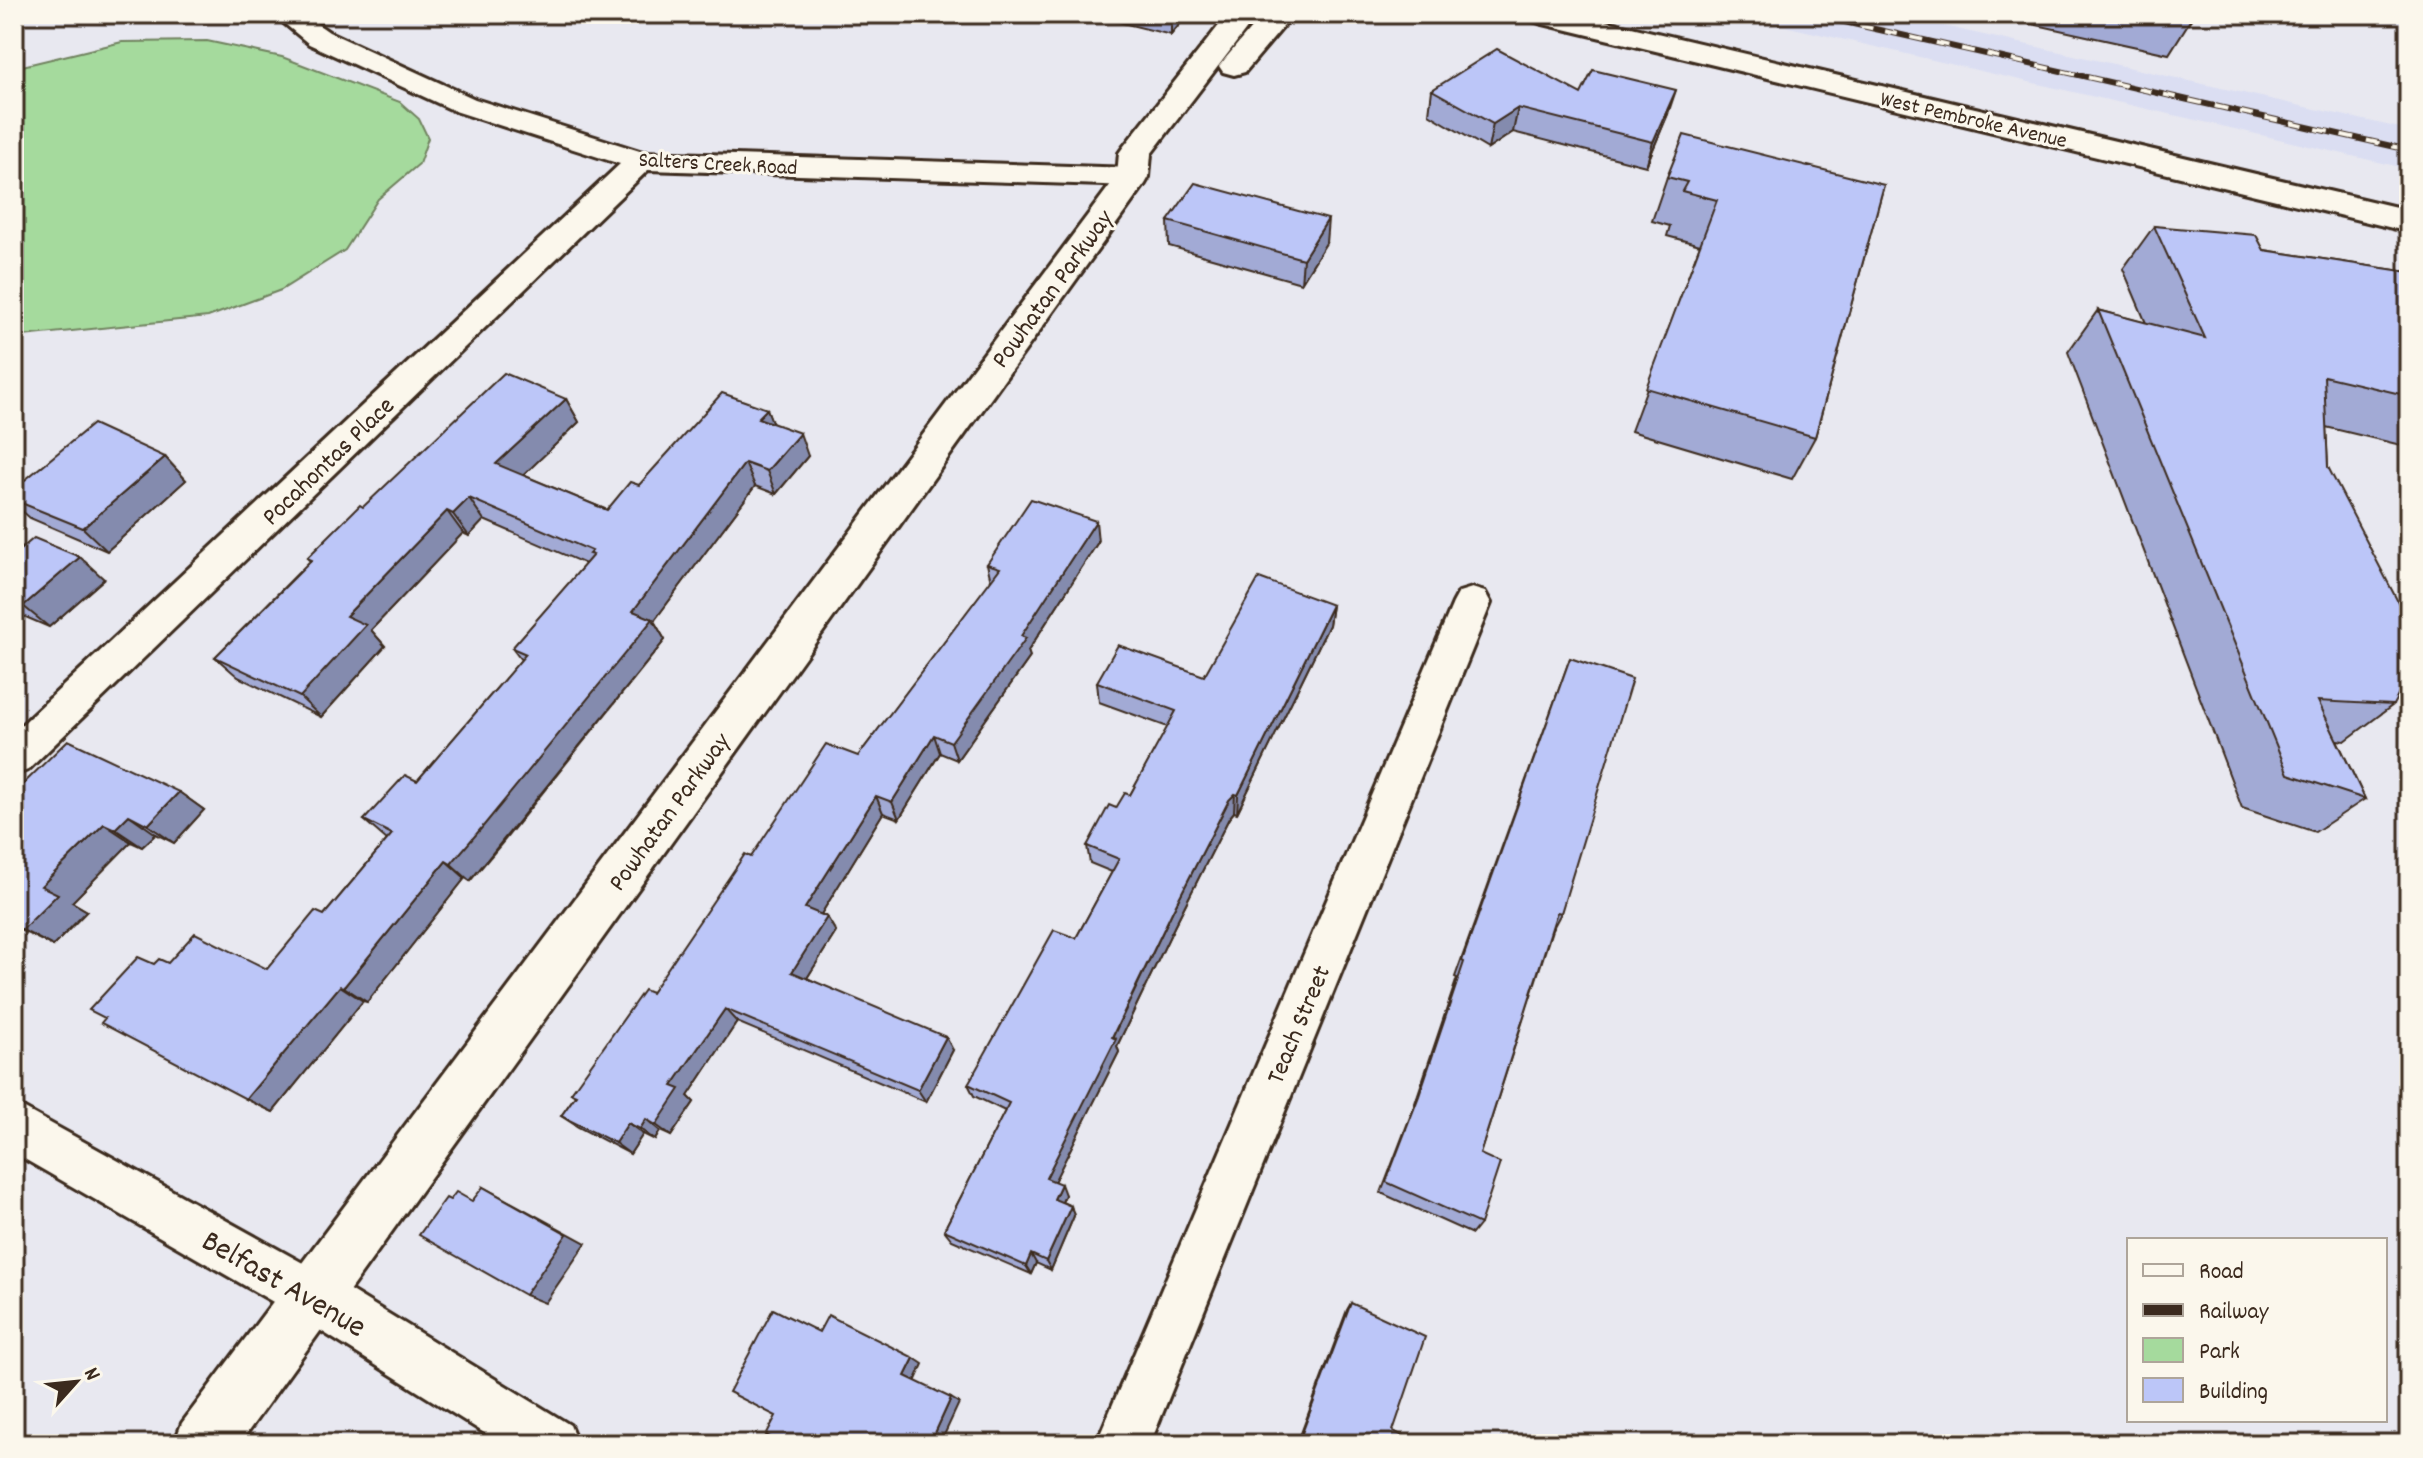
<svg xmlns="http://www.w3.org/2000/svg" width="2423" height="1458" viewBox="0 0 2423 1458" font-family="Dekko,sans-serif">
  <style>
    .built { fill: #dbdef2 }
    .green { fill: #a5da9d; stroke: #70825e; stroke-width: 2 }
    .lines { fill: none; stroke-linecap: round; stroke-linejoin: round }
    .minor-casing { stroke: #3b2a1e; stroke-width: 6 }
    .secondary-casing { stroke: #3b2a1e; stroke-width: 6 }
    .minor { fill: #fbf7ec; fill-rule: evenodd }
    .secondary { fill: #fbf7ec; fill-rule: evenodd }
    .rail-casing { stroke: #3b2a1e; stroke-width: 6 }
    .rail { stroke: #fbf7ec; stroke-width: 4; stroke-dasharray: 13; stroke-linecap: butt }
    .wall { fill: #a2aad5; stroke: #3b2a1e; stroke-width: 2 }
    .shaded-wall { fill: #848bae; stroke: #3b2a1e; stroke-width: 2 }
    .building { fill: #bcc6f8; stroke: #3b2a1e; stroke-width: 2 }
    .labels { text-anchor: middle; stroke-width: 6; stroke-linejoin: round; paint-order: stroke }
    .far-street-label { font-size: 22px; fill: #3b2a1e; stroke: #fbf7ec }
    .street-label { font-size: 26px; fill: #3b2a1e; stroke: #fbf7ec }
    .near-street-label { font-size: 32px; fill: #3b2a1e; stroke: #fbf7ec }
  </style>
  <rect width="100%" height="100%" fill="#e8e8f0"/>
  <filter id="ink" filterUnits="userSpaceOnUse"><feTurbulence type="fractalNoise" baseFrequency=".0125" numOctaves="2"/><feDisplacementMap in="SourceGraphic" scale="16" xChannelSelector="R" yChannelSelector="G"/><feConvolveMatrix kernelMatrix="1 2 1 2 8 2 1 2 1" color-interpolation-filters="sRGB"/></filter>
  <g filter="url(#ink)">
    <polygon class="built" points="1732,14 1890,14 2409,130 2409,169"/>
    <polygon class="green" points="207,41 282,57 400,102 419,119 428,138 419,164 378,199 345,250 281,290 208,317 14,337 14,68 122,42"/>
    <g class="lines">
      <defs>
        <g id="minor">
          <polygon points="273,14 303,14 329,32 475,99 643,152 1133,168 1143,170 1148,177 1143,184 1133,186 648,170 28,770 14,775 14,732 620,164 455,111 309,44"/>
          <polygon points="1472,588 1485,592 1491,603 1150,1444 1096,1444 1453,603 1459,592"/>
          <polygon points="14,1103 330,1278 570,1425 578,1444 502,1444 294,1314 14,1153"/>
        </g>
        <g id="secondary">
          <polygon points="1228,14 1258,14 1151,154 1149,177 1145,184 239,1444 174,1444 182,1423 1117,176 1119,153 1124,146"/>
          <polygon points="1263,14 1294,14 1245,72 1234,75 1223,72 1219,66"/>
          <polygon points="1524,14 1576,14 2409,210 2409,232 1539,23 1529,20"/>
        </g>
      </defs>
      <use href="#minor" class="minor-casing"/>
      <use href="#secondary" class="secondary-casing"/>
      <use href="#minor" class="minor"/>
      <use href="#secondary" class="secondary"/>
      <defs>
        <polyline id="rail" points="1809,14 2409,150"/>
      </defs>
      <use href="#rail" class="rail-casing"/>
      <use href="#rail" class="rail"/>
    </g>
    <g class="wall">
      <polygon points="1086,14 1188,14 1171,35"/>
      <polygon points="2006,14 2192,14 2191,19 2169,54 2005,18"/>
      <polygon points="1432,90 1581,94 1668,114 1646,166 1513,132 1488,149 1429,114"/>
      <polygon points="1667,177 1884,185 1815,437 1792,479 1631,431 1700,245 1667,236 1670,226 1652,221"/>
      <polygon points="1168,221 1326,243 1301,283 1169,246"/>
      <polygon points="2154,226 2264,250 2409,272 2409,447 2326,427 2328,467 2393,705 2345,741 2337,740 2365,799 2315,832 2242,808 2068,352 2098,310 2146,323 2123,269"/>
      <polygon points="566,399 579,422 523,475 607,510 639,485 767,409 772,423 808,456 776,494 755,486 654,621 665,640 503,842 470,881 465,878 367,1002 363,1001 273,1112 246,1099 154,964 168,963 267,969 324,915 387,840 364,820 417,781 521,660 512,648 586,564 484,520 469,536 463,533 371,630 385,646 321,717 238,677 215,657 310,561 307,558 363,507"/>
      <polygon points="165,457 186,480 107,551 30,518 14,504 14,489"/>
      <polygon points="1098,542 1028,651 1030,657 957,760 940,753 899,819 883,813 821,914 827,917 836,932 807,978 953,1050 926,1102 737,1022 688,1096 694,1102 671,1136 660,1131 655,1140 643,1134 630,1154 578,1127 561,1116 575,1096 571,1093 651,993 751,857 858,756 991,581 987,564"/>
      <polygon points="14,555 104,579 49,627 14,612"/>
      <polygon points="1332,605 1329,625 1237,813 1234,812 1229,818 1174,927 1117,1046 1119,1052 1054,1181 1065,1195 1062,1202 1071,1206 1074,1216 1051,1270 1036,1263 1031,1274 952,1240 944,1230 1005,1111 974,1096 968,1084 1076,938 1112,872 1090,863 1087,846 1116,808 1130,795 1168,727 1099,702 1097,682 1204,676"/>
      <polygon points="1570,658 1561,913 1552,930 1480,1154 1480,1224 1472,1234 1381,1193 1413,1109 1457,978 1455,977"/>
      <polygon points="179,792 204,810 174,843 156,834 142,847 131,842 72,902 87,911 53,946 14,927 14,793"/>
      <polygon points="1351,1303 1393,1431 1417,1444 1297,1444 1347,1310"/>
      <polygon points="2041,1436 2060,1444 2015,1444 2015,1440"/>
    </g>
    <g class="shaded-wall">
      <polygon points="1171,14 1188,14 1171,35"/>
      <polygon points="1676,90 1668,114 1646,166 1653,142"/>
      <polygon points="1518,108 1513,132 1488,149 1493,124"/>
      <polygon points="1328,219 1326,243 1301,283 1303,259"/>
      <polygon points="566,399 579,422 511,487 496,464"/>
      <polygon points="767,409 776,432 758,418"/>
      <polygon points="800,433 808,456 776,494 767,471"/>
      <polygon points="165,457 186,480 107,551 83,528"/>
      <polygon points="745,463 755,486 654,621 665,640 470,881 451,864 633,611"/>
      <polygon points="469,498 484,520 469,536 453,514"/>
      <polygon points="447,511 463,533 371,630 385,646 321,717 300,697 346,616"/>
      <polygon points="1096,521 1098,542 1028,651 1030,657 957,760 951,742"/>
      <polygon points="80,557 104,579 49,627 23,606"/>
      <polygon points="1332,605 1329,625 1237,813 1238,795"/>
      <polygon points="934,735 940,753 899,819 892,802"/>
      <polygon points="179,792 204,810 174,843 148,825"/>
      <polygon points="1235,794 1234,812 1229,818 1174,927 1117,1046 1119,1052 1051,1188 1046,1178 1173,910 1229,800"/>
      <polygon points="876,796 883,813 815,924 805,908"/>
      <polygon points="129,815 156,834 142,847 115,829"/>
      <polygon points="104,824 131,842 72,902 87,911 53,946 22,930 41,886"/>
      <polygon points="446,861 465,878 367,1002 344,987"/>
      <polygon points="827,917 836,932 802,986 792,972"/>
      <polygon points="340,986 363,1001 273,1112 246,1099"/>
      <polygon points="725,1009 737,1022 688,1096 694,1102 671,1136 656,1125 672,1086"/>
      <polygon points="946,1037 953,1050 926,1102 918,1090"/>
      <polygon points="646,1119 660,1131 655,1140 640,1129"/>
      <polygon points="628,1123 643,1134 630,1154 615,1143"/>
      <polygon points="1061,1184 1065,1195 1059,1209 1054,1199"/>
      <polygon points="483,1187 586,1243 545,1303 525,1295"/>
      <polygon points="1071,1206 1074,1216 1051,1270 1046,1261"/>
      <polygon points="1031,1254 1036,1263 1031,1274 1026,1266"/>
      <polygon points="914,1358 923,1364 915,1382 905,1376"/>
      <polygon points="951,1398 959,1403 940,1444 930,1444"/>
    </g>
    <g class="building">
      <polygon points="2168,14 2192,14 2191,19"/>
      <polygon points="1497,49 1581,94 1593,70 1676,90 1653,142 1518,108 1493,124 1432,90"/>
      <polygon points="1684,135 1884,185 1815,437 1646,388 1717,200 1682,191 1687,182 1667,177"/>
      <polygon points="1195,183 1328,219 1303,259 1168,221"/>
      <polygon points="2154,226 2256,235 2264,250 2409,272 2409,396 2324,376 2328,467 2409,623 2409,675 2393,705 2318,701 2365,799 2288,774 2098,310 2205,338"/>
      <polygon points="504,373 566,399 496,464 607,510 630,482 639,485 722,393 767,409 758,418 800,433 767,471 745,463 633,611 653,619 485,824 451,864 446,861 344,987 340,986 246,1099 101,1023 105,1018 89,1010 138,957 154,964 159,959 168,963 195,933 267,969 315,911 324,915 392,834 364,820 405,775 417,781 526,654 512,648 593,555 589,554 592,551 469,498 453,514 447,511 346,616 366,625 300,697 215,657 312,560 307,558 360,505 363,507"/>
      <polygon points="93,424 165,457 83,528 14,500 14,489"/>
      <polygon points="1031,499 1096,521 1021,636 1026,638 951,742 934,735 892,802 876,796 805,908 827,917 792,972 946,1037 918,1090 725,1009 672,1086 680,1089 656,1125 646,1119 640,1129 628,1123 615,1143 561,1116 576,1095 571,1093 644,990 651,993 745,854 751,857 826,744 858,756 1000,568 987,564"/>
      <polygon points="34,538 80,557 23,606 14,602 14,555"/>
      <polygon points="1259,578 1332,605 1238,795 1235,794 1229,800 1173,910 1112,1037 1116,1039 1046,1178 1061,1184 1054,1199 1071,1206 1046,1261 1031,1254 1026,1266 944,1230 1009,1103 968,1084 1054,930 1076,938 1119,859 1087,846 1109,805 1116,808 1125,793 1130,795 1176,711 1097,682 1118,645 1204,676"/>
      <polygon points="1570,658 1632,679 1561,913 1557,912 1480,1154 1500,1163 1480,1224 1386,1182 1419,1096 1464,962 1462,961"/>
      <polygon points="68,740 179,792 148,825 129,815 115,829 104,824 41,886 58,894 22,930 14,926 14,793"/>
      <polygon points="483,1187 567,1234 525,1295 419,1235 446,1198 450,1200 456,1192 472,1201"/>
      <polygon points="1351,1303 1425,1337 1393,1431 1417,1443 1417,1444 1298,1444"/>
      <polygon points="773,1309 819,1332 828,1315 914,1358 905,1376 951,1398 930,1444 783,1444 766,1435 776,1416 729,1392"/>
      <polygon points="2041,1436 2060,1444 2040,1444"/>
    </g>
  </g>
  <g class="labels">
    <g class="far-street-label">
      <text transform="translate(1974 118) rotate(13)" y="8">West Pembroke Avenue</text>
      <text transform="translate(718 162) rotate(3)" y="8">Salters Creek Road</text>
    </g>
    <g class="street-label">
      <text transform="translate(1051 288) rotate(-54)" y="9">Powhatan Parkway</text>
      <text transform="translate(327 460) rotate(-44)" y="9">Pocahontas Place</text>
      <text transform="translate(668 811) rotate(-54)" y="9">Powhatan Parkway</text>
      <text transform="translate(1297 1024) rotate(-67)" y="9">Teach Street</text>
    </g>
    <g class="near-street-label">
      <text transform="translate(285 1282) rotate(30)" y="11">Belfast Avenue</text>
    </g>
  </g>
  <rect width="2423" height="1458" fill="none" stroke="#fbf7ec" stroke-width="48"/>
  <rect x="24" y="24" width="2375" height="1410" fill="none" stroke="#3b2a1e" stroke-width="3" filter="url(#ink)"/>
  <rect x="2127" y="1238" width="260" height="184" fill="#fbf7ec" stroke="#aea59a" stroke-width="2"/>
  <rect x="2143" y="1264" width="40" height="12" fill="#fbf7ec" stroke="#aea59a" stroke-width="2"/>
  <text x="2199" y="1278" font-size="24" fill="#3b2a1e">Road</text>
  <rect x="2143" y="1304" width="40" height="12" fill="#3b2a1e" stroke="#aea59a" stroke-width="2"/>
  <text x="2199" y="1318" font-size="24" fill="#3b2a1e">Railway</text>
  <rect x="2143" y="1338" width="40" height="24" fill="#a5da9d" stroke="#aea59a" stroke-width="2"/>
  <text x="2199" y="1358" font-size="24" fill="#3b2a1e">Park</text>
  <rect x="2143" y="1378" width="40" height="24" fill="#bcc6f8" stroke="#aea59a" stroke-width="2"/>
  <text x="2199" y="1398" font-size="24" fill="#3b2a1e">Building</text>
  <g transform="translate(76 1382) rotate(63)" stroke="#fbf7ec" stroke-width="6" paint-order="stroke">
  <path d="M0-6L14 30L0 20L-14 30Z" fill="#3b2a1e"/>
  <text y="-12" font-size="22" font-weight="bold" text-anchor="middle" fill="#3b2a1e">N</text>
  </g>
</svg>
